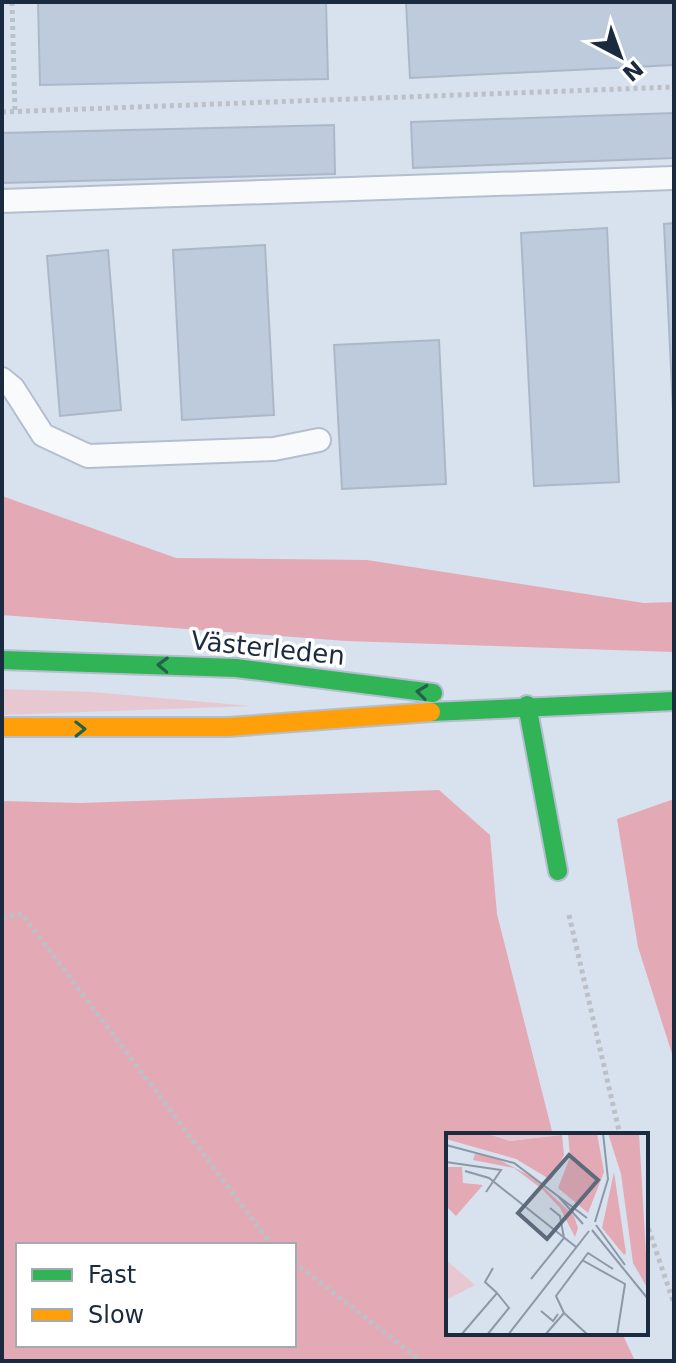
<svg xmlns="http://www.w3.org/2000/svg" width="676" height="1363" viewBox="0 0 676 1363" font-family="'DejaVu Sans',sans-serif">
  <style>
    .green { fill: #e7c8d0 }
    .forest { fill: #e3aab6; fill-rule: evenodd }
    .building { fill: #bdcbdd; stroke: #acb8c8; stroke-width: 2 }
    .lines { fill: none; stroke-linecap: round; stroke-linejoin: round }
    .lane-casing { stroke: #b3bfcf; stroke-width: 26 }
    .fast-casing { stroke: #b3bfcf; stroke-width: 22 }
    .slow-casing { stroke: #b3bfcf; stroke-width: 22 }
    .path { stroke: #bcc0c7; stroke-width: 5; stroke-dasharray: 4 4; stroke-linecap: butt }
    .lane { stroke: #f9fafc; stroke-width: 22 }
    .fast { stroke: #30b455; stroke-width: 18 }
    .slow { stroke: #ff9f0a; stroke-width: 18 }
    .oneway { stroke: #236148 }
    .labels { text-anchor: middle; stroke-width: 7; stroke-linejoin: round; paint-order: stroke }
    .street-label { font-size: 26px; fill: #1a2a3f; stroke: #fff }
    .inset-road { fill: none; stroke: #8c98a8; stroke-width: 2 }
    .view { fill: #5c6a7c; fill-opacity: 0.15; stroke: #5c6a7c; stroke-width: 4 }
    .inset-edge { fill: none; stroke: #1a2a3f; stroke-width: 4 }
  </style>
  <rect width="100%" height="100%" fill="#d8e1ee"/>
  <polygon class="green" points="2,689 92,692 251,706 2,715"/>
  <g class="forest">
    <polygon points="2,496 176,558 367,560 644,603 674,602 674,652 346,641 2,615"/>
    <path d="M439,790L490,835L497,914L553,1135H448V1333H622L635,1361H2V801L81,803ZM18,1245H294V1345H18Z"/>
    <polygon points="674,799 674,1060 638,947 617,819"/>
  </g>
  <g class="building">
    <polygon points="38,2 326,2 328,79 40,85"/>
    <polygon points="406,2 674,2 674,65 410,78"/>
    <polygon points="674,113 674,158 413,168 411,122"/>
    <polygon points="334,125 335,174 2,183 2,133"/>
    <polygon points="674,223 674,431 664,224"/>
    <polygon points="607,228 619,482 534,486 521,233"/>
    <polygon points="265,245 274,415 182,420 173,250"/>
    <polygon points="108,250 121,410 60,416 47,256"/>
    <polygon points="439,340 446,484 342,489 334,345"/>
  </g>
  <g class="lines">
    <defs>
      <g id="lane">
        <polyline points="2,201 674,178"/>
        <polyline points="2,379 13,388 43,435 88,456 274,449 319,440"/>
      </g>
      <g id="fast">
        <polyline points="2,660 236,668 433,693"/>
        <polyline points="527,705 558,871"/>
        <polyline points="431,712 674,701"/>
      </g>
      <polyline id="slow" points="2,727 228,727 431,712"/>
    </defs>
    <use href="#lane" class="lane-casing"/>
    <use href="#fast" class="fast-casing"/>
    <use href="#slow" class="slow-casing"/>
    <g class="path">
      <polyline points="12,2 15,112"/>
      <polyline points="2,112 674,87"/>
      <polyline points="569,915 620,1135"/>
      <polyline points="2,917 22,914 272,1245"/>
      <polyline points="646,1221 674,1304"/>
      <polyline points="294,1262 421,1361"/>
    </g>
    <use href="#lane" class="lane"/>
    <use href="#fast" class="fast"/>
    <use href="#slow" class="slow"/>
  </g>
  <defs><path id="oneway-chevron" d="M-2-3.5L2.5 0L-2 3.5" fill="none" stroke-width="1.6" stroke-linecap="round" stroke-linejoin="round" transform="scale(2)"/></defs>
  <g class="oneway">
    <use href="#oneway-chevron" transform="translate(163 665) rotate(-178)"/>
    <use href="#oneway-chevron" transform="translate(422 692) rotate(-173)"/>
    <use href="#oneway-chevron" transform="translate(80 729) rotate(-1)"/>
  </g>
  <g class="labels">
    <g class="street-label">
      <text transform="translate(268 648) rotate(6)" y="9">Västerleden</text>
    </g>
  </g>
  <g transform="translate(446 1133)">
    <rect width="202" height="202" fill="#d8e1ee"/>
    <path d="M39,0H116V2L64,8ZM0,127L29,152L0,167Z" fill="#e7c8d0"/>
    <path d="M0,0H39L64,8L116,2L118,22L105,47L70,26L0,6ZM122,0H151L158,39L142,80L112,55L124,24ZM162,0H193L202,156L187,130L175,41ZM29,21L48,24L88,45L128,83L132,95L129,104L114,75L96,56L68,35L27,27ZM0,34H16L17,50L37,52L10,83L0,73ZM168,39L180,120L178,122L156,95Z" fill="#e3aab6"/>
    <path class="inset-road" d="M0,12L68,30L141,85M0,29L55,37L40,59M19,38L43,45L130,114M112,63L137,91M149,89L162,46L157,0M150,92L179,132M146,97L202,166M136,127L179,151L171,202M47,135L39,149L51,160M85,146L118,105L114,83L104,75M95,178L107,188L112,181M118,180L110,163L142,120L167,136M15,202L51,160L63,175L41,202M62,202L143,98M99,202L118,180L142,202"/>
    <path class="view" d="M123,22L152,47L101,106L72,80Z"/>
    <rect width="202" height="202" class="inset-edge"/>
  </g>
  <rect width="676" height="1363" fill="none" stroke="#1a2a3f" stroke-width="8"/>
  <rect x="16" y="1243" width="280" height="104" fill="#ffffff" stroke="#a3aab2" stroke-width="2"/>
  <rect x="32" y="1269" width="40" height="12" fill="#30b455" stroke="#a3aab2" stroke-width="2"/>
  <text x="88" y="1283" font-size="24" fill="#1a2a3f">Fast</text>
  <rect x="32" y="1309" width="40" height="12" fill="#ff9f0a" stroke="#a3aab2" stroke-width="2"/>
  <text x="88" y="1323" font-size="24" fill="#1a2a3f">Slow</text>
  <g transform="translate(620 56) rotate(139)" stroke="#ffffff" stroke-width="6" paint-order="stroke">
  <path d="M0-6L14 30L0 20L-14 30Z" fill="#1a2a3f"/>
  <text y="-12" font-size="22" font-weight="bold" text-anchor="middle" fill="#1a2a3f">N</text>
  </g>
</svg>
